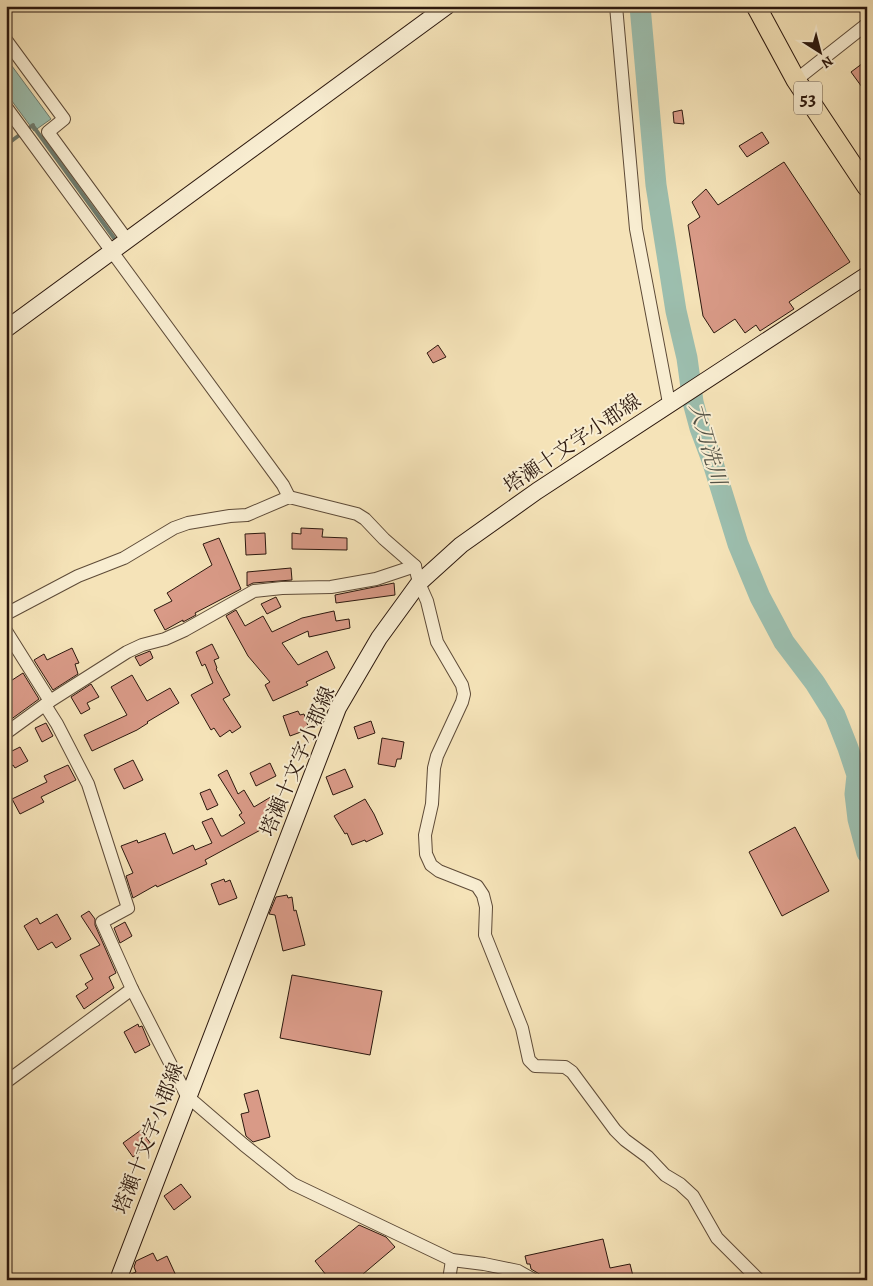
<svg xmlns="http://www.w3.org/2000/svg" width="873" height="1286" viewBox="0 0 873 1286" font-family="Alegreya,'Noto Serif JP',serif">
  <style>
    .water { fill: #9cbeae; stroke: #6f7c6e }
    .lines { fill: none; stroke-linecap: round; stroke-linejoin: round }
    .stream { stroke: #6f7c6e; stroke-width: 4 }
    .river { stroke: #9cbeae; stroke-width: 21 }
    .building { fill: #d99a87; stroke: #2c180e }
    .street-casing { stroke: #5e4b38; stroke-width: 14 }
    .secondary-casing { stroke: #2c180e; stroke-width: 18 }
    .primary-casing { stroke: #2c180e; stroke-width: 21 }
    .street { stroke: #f8edd1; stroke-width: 12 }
    .secondary { stroke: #f8edd1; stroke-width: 16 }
    .primary { stroke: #f5e3b8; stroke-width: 19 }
    .labels { text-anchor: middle; stroke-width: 4; stroke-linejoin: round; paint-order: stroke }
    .shield { fill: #f8edd1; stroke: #695848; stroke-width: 1 }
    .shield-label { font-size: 19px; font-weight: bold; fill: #2c180e }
    .street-label { font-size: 20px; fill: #2c180e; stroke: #f8edd1 }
    .water-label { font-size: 21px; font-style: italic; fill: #535246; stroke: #f8edd1 }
  </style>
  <rect width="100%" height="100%" fill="#f5e3b8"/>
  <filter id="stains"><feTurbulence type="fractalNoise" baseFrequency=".004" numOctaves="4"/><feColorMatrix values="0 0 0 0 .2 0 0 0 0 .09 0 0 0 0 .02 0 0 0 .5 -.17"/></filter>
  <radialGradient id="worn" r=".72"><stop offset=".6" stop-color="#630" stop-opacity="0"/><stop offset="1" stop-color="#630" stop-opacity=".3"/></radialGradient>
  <polygon class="water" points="6,58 51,119 34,131 6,93"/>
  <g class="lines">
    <g class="stream">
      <polyline points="33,126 114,238"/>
      <polyline points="6,145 33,125"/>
    </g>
    <polyline class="river" points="640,6 656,185 676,311 687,358 693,402 700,428 712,460 738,544 760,597 784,642 815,683 835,715 848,748 857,775 855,794 858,819 867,853"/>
  </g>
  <g class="building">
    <polygon points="867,60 867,94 851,72"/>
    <polygon points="682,110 684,124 674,123 673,112"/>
    <polygon points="762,132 769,143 747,157 739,146"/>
    <polygon points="784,162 850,262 789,302 794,309 760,331 756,325 745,333 735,319 714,333 703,316 688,225 700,217 692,202 706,189 718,205"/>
    <polygon points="438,345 446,357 433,363 427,353"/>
    <polygon points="301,528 323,529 322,537 347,538 347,550 292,549 292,533 301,534"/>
    <polygon points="265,533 266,554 246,555 245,534"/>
    <polygon points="219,538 241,589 195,613 196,615 183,622 183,620 165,630 154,610 172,601 167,593 212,565 203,544"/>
    <polygon points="291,568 292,580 253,583 247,586 247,572"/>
    <polygon points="394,583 395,595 336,603 335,595"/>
    <polygon points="276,597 281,607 267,614 261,604"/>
    <polygon points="236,610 245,626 263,616 272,632 302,618 334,611 336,621 349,619 350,628 309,637 308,631 282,643 298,665 327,651 335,668 306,682 308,685 273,701 265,685 270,682 248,656 226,616"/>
    <polygon points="212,644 219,658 214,660 217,668 216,669 230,695 223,699 241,727 232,733 230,730 220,737 214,728 211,730 191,695 213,683 205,664 202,666 196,652"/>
    <polygon points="72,648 79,663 75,664 78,674 53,690 34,660 44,654 47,660"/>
    <polygon points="150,651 153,658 140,666 135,657"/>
    <polygon points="23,673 39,699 6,723 6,684"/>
    <polygon points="132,675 147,701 170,688 179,703 147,722 148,723 137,730 92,751 84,735 127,715 111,687"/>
    <polygon points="91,684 99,697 87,703 90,709 81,714 71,697"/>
    <polygon points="298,711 300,715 304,714 309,729 290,736 283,716"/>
    <polygon points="371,721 375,733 358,739 354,727"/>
    <polygon points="46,723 53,736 42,742 35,728"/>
    <polygon points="382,738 404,742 401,759 397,759 395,767 378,764"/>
    <polygon points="20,747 28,761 15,768 13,765 6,769 6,754"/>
    <polygon points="133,760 143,780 124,789 114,769"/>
    <polygon points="270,763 276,776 256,786 250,773"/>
    <polygon points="68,765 76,780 41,797 44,802 20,814 12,799 47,782 44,776"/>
    <polygon points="345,769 353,787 333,795 326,777"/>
    <polygon points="227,770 238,794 244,790 254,807 274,795 281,805 261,818 266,827 205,860 207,864 157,887 156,885 133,898 126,876 133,873 121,846 137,840 138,843 165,833 173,854 193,845 195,850 212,843 202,822 212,818 221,836 223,836 245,823 239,815 242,813 218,775"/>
    <polygon points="210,789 218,805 207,810 200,793"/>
    <polygon points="365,799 374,814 383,834 366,842 365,840 352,845 347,833 345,834 334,816"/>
    <polygon points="795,827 829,891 782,916 749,852"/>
    <polygon points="224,879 225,882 230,880 237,898 219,905 211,884"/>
    <polygon points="287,895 288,898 292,897 294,911 296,910 305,945 283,951 275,915 269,914 276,897"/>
    <polygon points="89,911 95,919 95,925 116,973 109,977 114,988 84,1009 76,996 88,988 85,984 93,979 80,955 100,945 81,916"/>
    <polygon points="57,914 71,939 56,948 52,942 38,950 24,926 37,918 40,924"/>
    <polygon points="125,922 132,936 120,943 114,928"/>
    <polygon points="292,975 382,991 370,1055 280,1038"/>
    <polygon points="138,1024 139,1027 142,1026 150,1045 135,1053 124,1032"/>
    <polygon points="258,1090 270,1137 253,1142 246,1136 241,1114 249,1112 244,1094"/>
    <polygon points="141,1130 151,1144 133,1157 123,1143"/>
    <polygon points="181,1184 191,1197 174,1210 164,1196"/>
    <polygon points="359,1225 386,1237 395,1247 356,1280 330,1280 315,1261"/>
    <polygon points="603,1239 610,1268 630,1264 634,1280 620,1280 619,1276 601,1280 542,1280 541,1275 531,1269 530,1264 527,1264 525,1256"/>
    <polygon points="153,1253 157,1261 167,1256 178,1280 129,1280 131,1274 136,1272 134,1267 136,1261"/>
  </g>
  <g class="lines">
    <defs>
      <g id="street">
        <polyline points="616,6 636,229 669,403"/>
        <polyline points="6,40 64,119 48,132 127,240"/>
        <polyline points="796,80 867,24"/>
        <polyline points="6,107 283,485 289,497"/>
        <polyline points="6,614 78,576 124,558 174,528 188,523 230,516 247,515 289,497 357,514 365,519 384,539 415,566 419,583 427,601 437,642 462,685 464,694 462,702 437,756 434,768 432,804 425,835 426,854 431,865 439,871 477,886 483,895 486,907 485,935 522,1028 529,1060 535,1066 565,1067 572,1072 615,1130 625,1140 648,1157 665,1175 680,1184 693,1196 717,1238 759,1280"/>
        <polyline points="6,631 50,701"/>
        <polyline points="45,705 57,724 88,784 128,908 102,922 132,989 187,1096 244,1145 293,1184 452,1260 484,1264 518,1271 534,1280"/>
        <polyline points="6,733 50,701 127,652 142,645 165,639 185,630 254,591 282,588 331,587 376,579 415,566"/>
        <polyline points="6,1082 132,989"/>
        <polyline points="449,1280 452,1260"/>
      </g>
      <g id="secondary">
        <polyline points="6,329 447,6"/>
        <polyline points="118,1280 338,708 379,638 419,583 461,545 537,491 867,275"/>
      </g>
      <polyline id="primary" points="756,6 796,80 867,187"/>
    </defs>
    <use href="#street" class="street-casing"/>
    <use href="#secondary" class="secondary-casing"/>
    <use href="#primary" class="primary-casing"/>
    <use href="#street" class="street"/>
    <use href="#secondary" class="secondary"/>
    <use href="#primary" class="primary"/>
  </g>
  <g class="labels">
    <rect class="shield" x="794" y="81.5" width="28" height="33" rx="4"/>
    <g class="shield-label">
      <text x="808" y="105">53</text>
    </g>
    <g class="street-label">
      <text transform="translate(572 443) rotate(-34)" y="7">塔瀬十文字小郡線</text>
      <text transform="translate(297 761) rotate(-67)" y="7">塔瀬十文字小郡線</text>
      <text transform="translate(148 1138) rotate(-69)" y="7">塔瀬十文字小郡線</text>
    </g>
    <g class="water-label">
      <text transform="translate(708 444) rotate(74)" y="7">大刀洗川</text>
    </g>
  </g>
  <rect width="873" height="1286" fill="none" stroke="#f5e3b8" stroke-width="25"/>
  <rect x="8" y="8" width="858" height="1271" fill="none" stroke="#2c180e" stroke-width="2.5"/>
  <rect x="12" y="12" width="848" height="1261" fill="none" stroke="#2c180e"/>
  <g transform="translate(820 52) rotate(144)" stroke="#f8edd1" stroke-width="4" paint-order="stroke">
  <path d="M0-4L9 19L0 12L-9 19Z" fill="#2c180e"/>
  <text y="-8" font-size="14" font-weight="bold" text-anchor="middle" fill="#2c180e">N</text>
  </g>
  <rect width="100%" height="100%" filter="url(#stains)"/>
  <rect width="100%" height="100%" fill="url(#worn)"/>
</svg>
